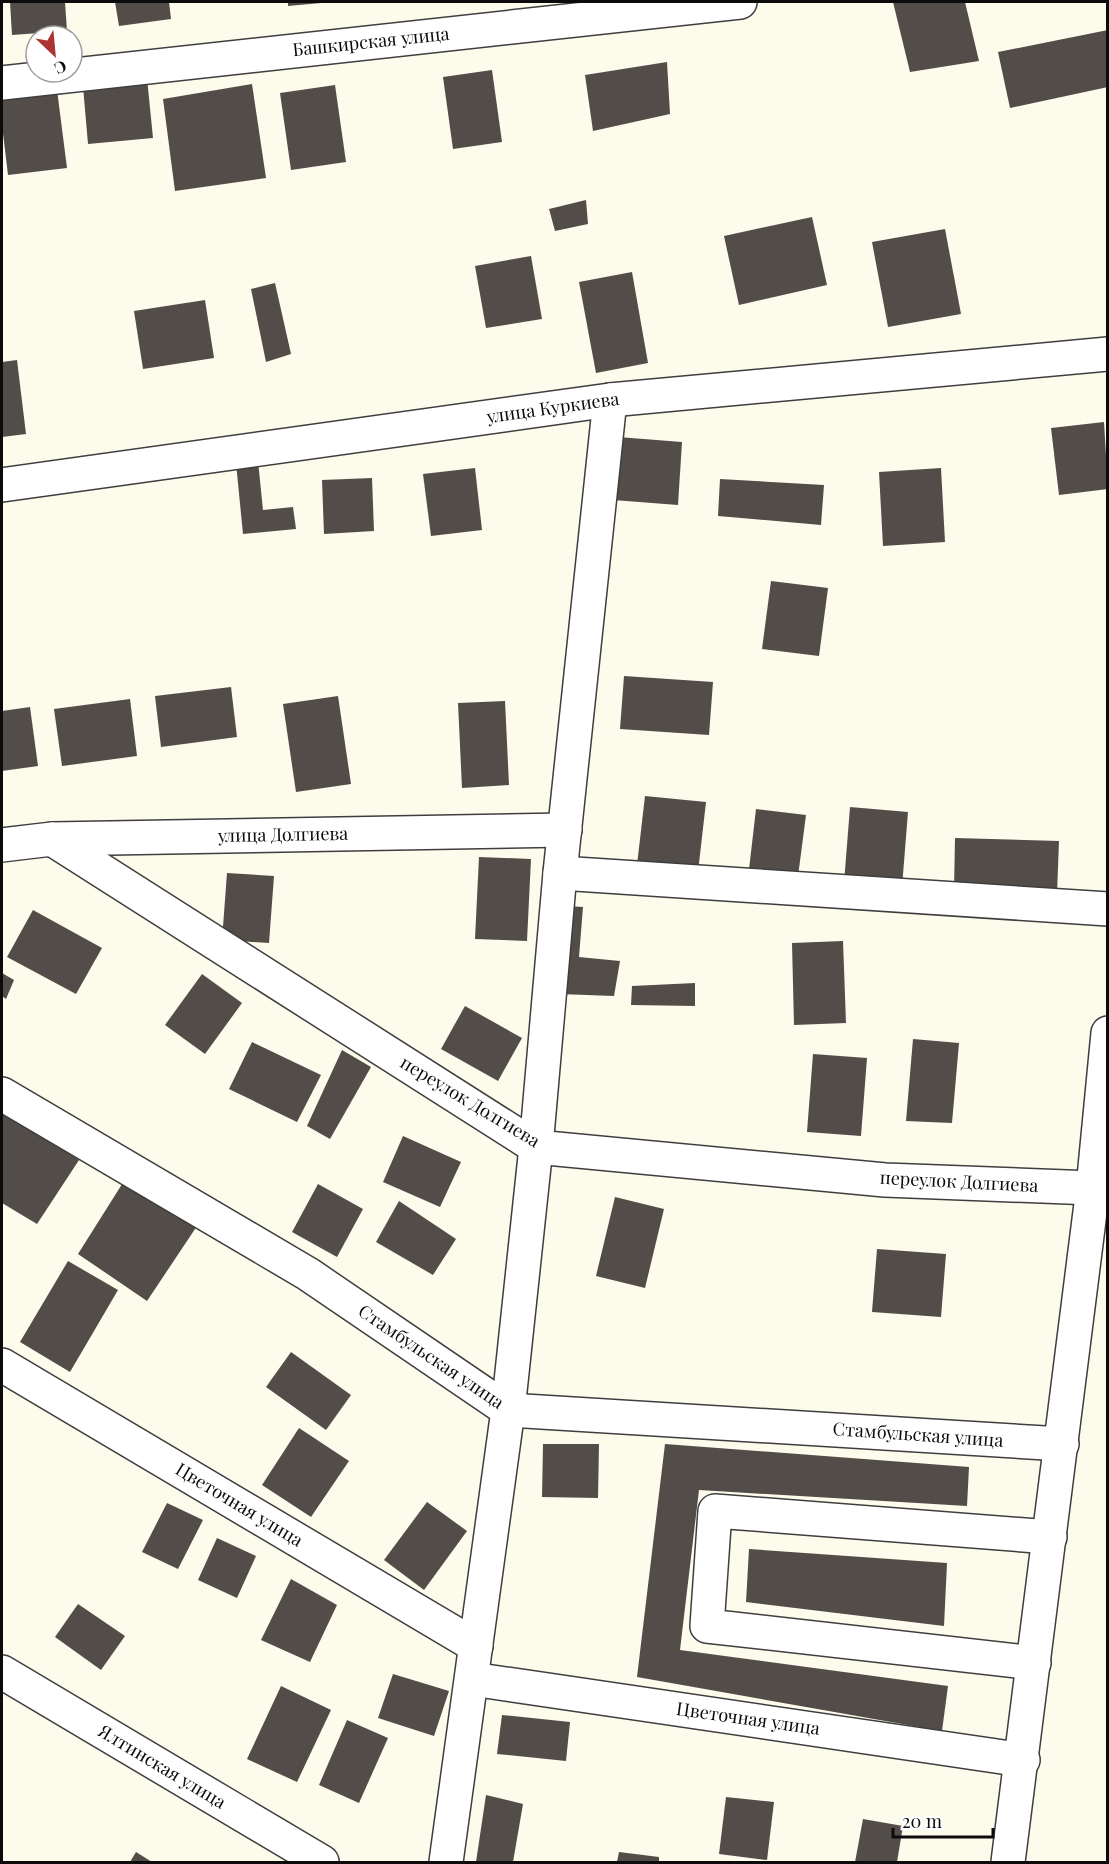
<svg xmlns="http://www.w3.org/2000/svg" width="1109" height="1864" viewBox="0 0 1109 1864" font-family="'Playfair Display',serif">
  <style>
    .building { fill: #534d49 }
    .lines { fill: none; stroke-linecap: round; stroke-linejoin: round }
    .minor-casing { stroke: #3e3e3e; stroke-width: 36 }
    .minor { stroke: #fff; stroke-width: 33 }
    .labels { text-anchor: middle; stroke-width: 6; stroke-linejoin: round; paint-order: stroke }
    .street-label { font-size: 18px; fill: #0b0b0b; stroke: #fff }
  </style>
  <rect width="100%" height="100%" fill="#fdfbeb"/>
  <g class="building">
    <polygon points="10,2 65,2 67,31 12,35"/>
    <polygon points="115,2 169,2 171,19 119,26"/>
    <polygon points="288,2 320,2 321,3 288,6"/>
    <polygon points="893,2 965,2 979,61 910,72"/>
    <polygon points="1108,30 1108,87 1010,108 998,52"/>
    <polygon points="667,62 670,114 593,131 585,75"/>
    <polygon points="146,68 153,138 88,144 82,75"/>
    <polygon points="492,70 502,142 453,149 443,77"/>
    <polygon points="56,82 67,168 8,175 2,125 2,90"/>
    <polygon points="252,84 266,178 175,191 163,99"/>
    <polygon points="335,85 346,162 291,170 280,93"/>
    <polygon points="586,200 588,224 555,231 549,209"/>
    <polygon points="812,217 827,285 739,305 724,236"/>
    <polygon points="945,229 961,314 888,327 872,242"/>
    <polygon points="531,256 542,319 486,328 475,266"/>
    <polygon points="632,272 648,363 596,373 579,282"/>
    <polygon points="275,283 291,354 266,362 251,289"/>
    <polygon points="205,300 214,358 143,369 134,311"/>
    <polygon points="17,360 26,434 2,437 2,362"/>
    <polygon points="1104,422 1108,489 1059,495 1051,428"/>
    <polygon points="618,437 682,442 678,505 613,500"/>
    <polygon points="258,461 263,510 293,507 296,529 243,534 236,463"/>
    <polygon points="475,468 482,530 431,536 423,474"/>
    <polygon points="941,468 945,542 883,546 879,472"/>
    <polygon points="372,478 374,531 324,534 322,480"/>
    <polygon points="720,479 824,485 821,525 718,516"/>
    <polygon points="771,581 828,588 819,656 762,649"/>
    <polygon points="624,676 713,682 709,735 620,729"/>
    <polygon points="231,687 237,737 161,747 155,696"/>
    <polygon points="338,696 351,784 296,792 283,704"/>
    <polygon points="130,699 137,756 62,766 54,709"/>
    <polygon points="505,701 509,785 462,788 458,703"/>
    <polygon points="30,707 38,766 2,771 2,711"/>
    <polygon points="645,796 706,802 698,872 637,865"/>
    <polygon points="850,807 908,812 902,887 844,883"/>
    <polygon points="756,809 806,815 797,884 748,878"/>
    <polygon points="955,838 1059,841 1057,894 954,891"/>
    <polygon points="479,857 531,859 527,941 475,939"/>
    <polygon points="227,873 274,876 269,943 222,940"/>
    <polygon points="568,906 583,907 579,957 620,961 614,996 559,994"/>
    <polygon points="33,910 102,948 76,994 7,957"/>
    <polygon points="843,941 846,1023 794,1025 792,943"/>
    <polygon points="2,973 14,980 6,999 2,996"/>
    <polygon points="202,974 242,1003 205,1054 165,1025"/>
    <polygon points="695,983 695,1006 631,1005 632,986"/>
    <polygon points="465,1006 522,1038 498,1081 441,1049"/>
    <polygon points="913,1039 959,1043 952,1123 906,1121"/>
    <polygon points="252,1042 321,1075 297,1122 229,1089"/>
    <polygon points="342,1050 371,1067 330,1139 307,1126"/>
    <polygon points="813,1054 867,1058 861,1136 807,1132"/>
    <polygon points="2,1111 79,1160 37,1224 2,1203"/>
    <polygon points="403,1136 461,1162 440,1207 383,1182"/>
    <polygon points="124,1181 199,1223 147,1301 78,1254"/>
    <polygon points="318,1184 363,1209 337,1257 292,1232"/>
    <polygon points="615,1197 664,1209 645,1288 596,1276"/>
    <polygon points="399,1201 456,1239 433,1275 376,1242"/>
    <polygon points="877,1249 946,1254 941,1317 872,1312"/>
    <polygon points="68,1261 118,1290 70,1372 20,1342"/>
    <polygon points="291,1352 351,1395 326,1430 266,1387"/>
    <polygon points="299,1428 349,1461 311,1517 262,1485"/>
    <polygon points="543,1444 599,1444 598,1498 542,1497"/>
    <polygon points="665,1444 969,1467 967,1506 699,1490 680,1650 948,1686 942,1731 637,1677"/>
    <polygon points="427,1502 467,1531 424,1590 384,1560"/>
    <polygon points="167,1503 203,1520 178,1569 142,1552"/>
    <polygon points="217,1538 256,1556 237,1598 198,1580"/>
    <polygon points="749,1549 947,1563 944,1626 746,1602"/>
    <polygon points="291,1579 337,1605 310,1662 261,1640"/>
    <polygon points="78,1604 125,1636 101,1670 55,1637"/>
    <polygon points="393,1674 449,1691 434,1736 378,1718"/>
    <polygon points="281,1686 331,1710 297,1782 247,1759"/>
    <polygon points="502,1715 570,1722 566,1761 497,1754"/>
    <polygon points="347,1720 388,1738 359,1803 319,1785"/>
    <polygon points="486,1795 523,1804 513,1862 476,1862"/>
    <polygon points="726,1797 774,1802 767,1860 719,1854"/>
    <polygon points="863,1819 903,1826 897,1862 855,1862"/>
    <polygon points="136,1852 152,1862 130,1862"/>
    <polygon points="619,1852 659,1857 659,1862 617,1862"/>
  </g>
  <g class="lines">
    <defs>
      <g id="minor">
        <polyline points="2,83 740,2"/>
        <polyline points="2,485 610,400 1108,354"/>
        <polyline points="52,839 536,1147 885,1180 1093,1188"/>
        <polyline points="2,845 52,839 565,830"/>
        <polyline points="560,873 1108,909"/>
        <polyline points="2,1094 308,1274 508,1410 1062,1444"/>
        <polyline points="2,1365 476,1646"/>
        <polyline points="1034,1663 707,1626 715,1511 1050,1537"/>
        <polyline points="2,1672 322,1862"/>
        <polyline points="472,1679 1023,1760"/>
        <polyline points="446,1862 508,1410 536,1147 560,873 610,400"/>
        <polyline points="1008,1862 1093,1188 1108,1033"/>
      </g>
    </defs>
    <use href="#minor" class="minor-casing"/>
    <use href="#minor" class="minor"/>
  </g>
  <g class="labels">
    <g class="street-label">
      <text transform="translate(371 42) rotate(-6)" y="6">Башкирская улица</text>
      <text transform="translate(553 408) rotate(-8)" y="6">улица Куркиева</text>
      <text transform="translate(283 835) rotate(-1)" y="6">улица Долгиева</text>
      <text transform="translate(470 1102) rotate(31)" y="6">переулок Долгиева</text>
      <text transform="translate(959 1182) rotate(3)" y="6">переулок Долгиева</text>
      <text transform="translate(431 1357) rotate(34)" y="6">Стамбульская улица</text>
      <text transform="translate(918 1435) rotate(4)" y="6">Стамбульская улица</text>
      <text transform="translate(239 1505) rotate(31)" y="6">Цветочная улица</text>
      <text transform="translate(748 1719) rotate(8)" y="6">Цветочная улица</text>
      <text transform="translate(162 1767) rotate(31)" y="6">Ялтинская улица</text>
    </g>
  </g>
  <rect width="1109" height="1864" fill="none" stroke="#0b0b0b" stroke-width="6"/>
  <g transform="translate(54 54) rotate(154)"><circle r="28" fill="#ffffff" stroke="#9d9d9d" stroke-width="1.5"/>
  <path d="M0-4.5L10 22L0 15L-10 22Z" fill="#ac3432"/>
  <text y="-9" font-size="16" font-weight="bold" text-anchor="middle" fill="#0b0b0b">С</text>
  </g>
  <path d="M893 1828v9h100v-9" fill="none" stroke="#0b0b0b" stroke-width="3"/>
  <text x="902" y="1828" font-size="18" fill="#0b0b0b" stroke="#ffffff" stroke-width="4.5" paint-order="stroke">20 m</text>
</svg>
